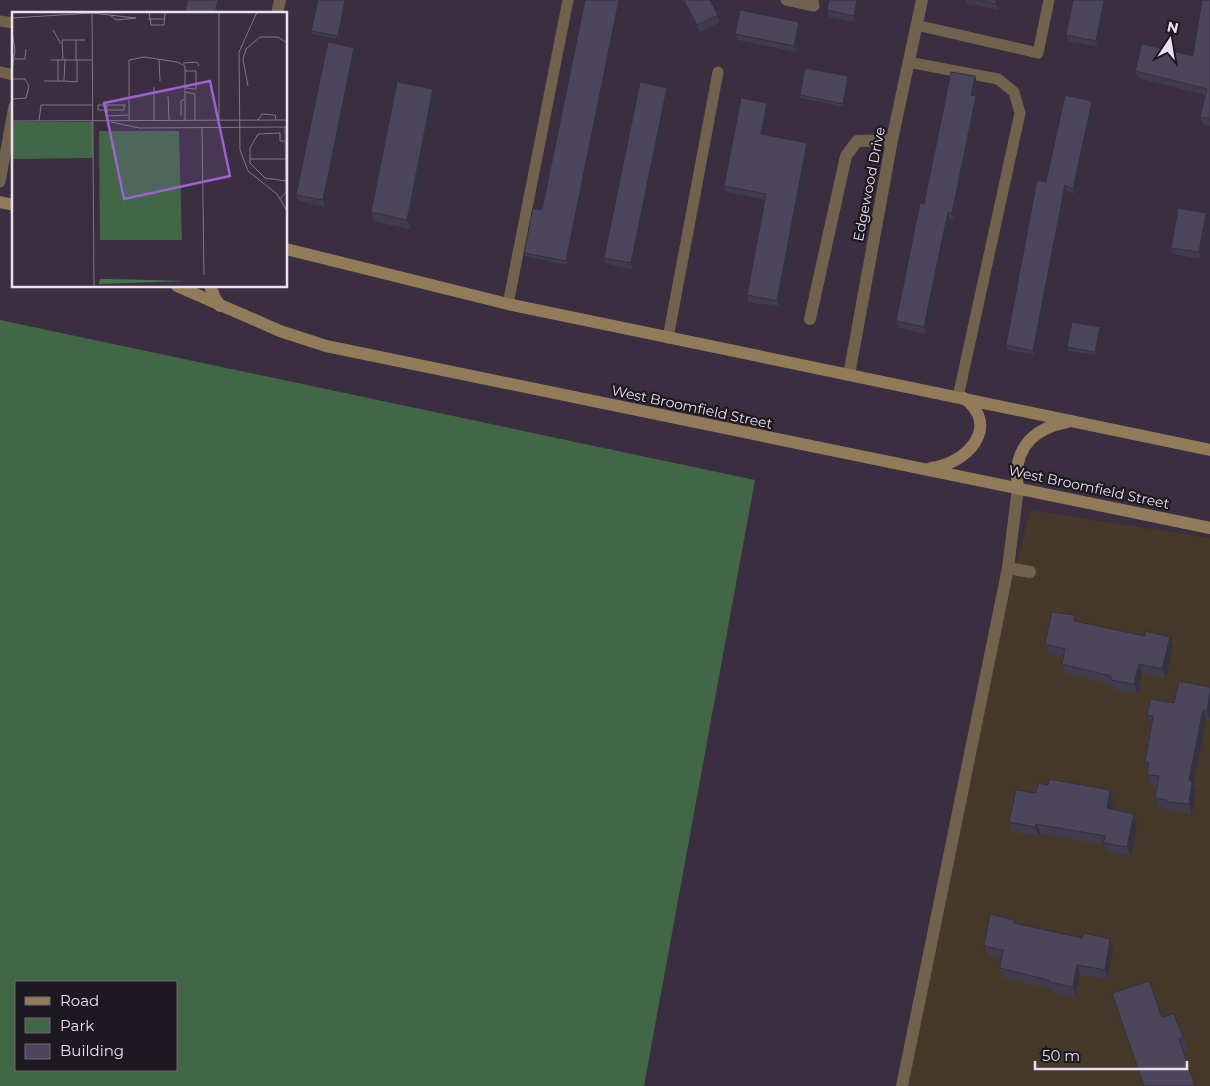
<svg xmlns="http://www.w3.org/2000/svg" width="1210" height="1086" viewBox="0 0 1210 1086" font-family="Montserrat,sans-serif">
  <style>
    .education { fill: #46392a }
    .green { fill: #416747; fill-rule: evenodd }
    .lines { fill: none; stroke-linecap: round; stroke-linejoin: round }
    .lane { stroke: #70624d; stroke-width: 11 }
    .street { stroke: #70624d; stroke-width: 12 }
    .secondary { stroke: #927b5a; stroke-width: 12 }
    .wall { fill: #403c4e }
    .shaded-wall { fill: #343140 }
    .building { fill: #4b465b; stroke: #343140 }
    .labels { text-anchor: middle; stroke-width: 4.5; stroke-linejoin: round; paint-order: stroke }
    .street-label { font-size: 14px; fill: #e8e1ed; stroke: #1e1921 }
    .inset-road { fill: none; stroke: #807685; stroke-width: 1 }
    .view { fill: #9c62cd; fill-opacity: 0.15; stroke: #9c62cd; stroke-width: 2.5 }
    .inset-edge { fill: none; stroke: #e8e1ed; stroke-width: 2.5 }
  </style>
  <rect width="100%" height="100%" fill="#3a2e40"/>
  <polygon class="education" points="1030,510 1210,538 1210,1086 902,1086 977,722"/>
  <path class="green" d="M0,320L755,480L644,1086H0ZM16,982H176V1070H16Z"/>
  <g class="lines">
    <g class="lane">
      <polyline points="786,0 814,6 813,0"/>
      <polyline points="0,21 14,23"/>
      <polyline points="916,25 1038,53 1049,0"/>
      <polyline points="908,62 998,79 1014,92 1020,113 958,397"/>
      <polyline points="0,72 14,75"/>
      <polyline points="9,134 14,106"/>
      <polyline points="0,182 9,134 14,136"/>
      <polyline points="508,304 568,0"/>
      <polyline points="668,338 718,72"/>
    </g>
    <g class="street">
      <polyline points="277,14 280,0"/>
      <polyline points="810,319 846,156 857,141 892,140"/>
      <polyline points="849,375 892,140 922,0"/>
      <polyline points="1008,568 1030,572"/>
      <polyline points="902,1086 1008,568 1018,488"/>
    </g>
    <g class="secondary">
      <polyline points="0,202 14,205"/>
      <polyline points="286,249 508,304 1210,450"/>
      <polyline points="177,286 280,331 326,346 1210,528"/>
      <polyline points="210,286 215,298 220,306"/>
      <path d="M931,468C966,464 1002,427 964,398"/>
      <path d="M1018,488C1012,451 1031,429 1067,422"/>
    </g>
  </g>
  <g class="wall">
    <polygon points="188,0 220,0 217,14 186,14 185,11"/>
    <polygon points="318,0 347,0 340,39 312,34 311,31"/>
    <polygon points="585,0 567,265 525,256 524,253 542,210"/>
    <polygon points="683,0 710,0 720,22 700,32"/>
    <polygon points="861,0 856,23 829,17 827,10"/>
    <polygon points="966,0 1000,0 998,10 967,4"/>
    <polygon points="1108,0 1098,47 1068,41 1066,35"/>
    <polygon points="1210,0 1210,126 1203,124 1200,117 1205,95 1138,78 1135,71 1193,56"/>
    <polygon points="801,29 797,52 738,40 735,34"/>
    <polygon points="356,54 325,207 299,201 296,195"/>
    <polygon points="975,76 977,83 974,96 978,103 954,219 950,218 926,334 899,328 896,321 924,204"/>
    <polygon points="850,79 844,107 801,98 800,95"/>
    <polygon points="433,89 437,99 411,229 375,222 371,212"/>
    <polygon points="669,94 633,270 607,264 604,258"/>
    <polygon points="767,103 770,110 765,135 807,143 810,150 780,307 749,302 747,295 765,200 727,192 724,186"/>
    <polygon points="1094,105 1075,194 1066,190 1035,355 1007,350 1006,345 1046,182"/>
    <polygon points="1208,219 1201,259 1173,254 1171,248"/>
    <polygon points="1100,327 1101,330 1097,355 1068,351 1067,347"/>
    <polygon points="1074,615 1076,621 1173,646 1166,678 1142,674 1138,694 1114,690 1112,685 1065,673 1062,664 1063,658 1049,654 1045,644"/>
    <polygon points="1210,687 1210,720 1206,720 1193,784 1196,791 1192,814 1171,811 1170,810 1159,807 1155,798 1157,785 1151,784 1147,775 1148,770 1145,762 1152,724 1151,724 1147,715"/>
    <polygon points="1036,793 1113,799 1112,809 1134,814 1137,824 1131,856 1107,852 1104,845 1040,833 1039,836 1012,832 1009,822"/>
    <polygon points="1016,923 1113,949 1108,979 1080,975 1076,997 1052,992 1051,989 1004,978 1000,968 1002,959 988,955 984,946"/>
    <polygon points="1174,1014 1188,1050 1183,1052 1162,1017"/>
  </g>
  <g class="shaded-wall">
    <polygon points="218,0 220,0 217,14 215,14"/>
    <polygon points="345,0 347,0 340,39 338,36"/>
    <polygon points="619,0 621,0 567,265 566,261"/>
    <polygon points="857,0 861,0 856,23 854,16"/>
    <polygon points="996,0 1000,0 998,10 996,4"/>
    <polygon points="1104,0 1108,0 1098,47 1096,41"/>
    <polygon points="799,22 801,29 797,52 794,46"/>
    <polygon points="354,48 356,54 325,207 323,200"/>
    <polygon points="848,76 850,79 844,107 843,104"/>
    <polygon points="975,76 977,83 973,102 971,95"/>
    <polygon points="667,88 669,94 633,270 631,263"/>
    <polygon points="433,89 437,99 411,229 407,220"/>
    <polygon points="976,96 978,103 954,219 952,213"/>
    <polygon points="1092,101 1094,105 1075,194 1073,189"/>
    <polygon points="767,103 770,110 763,141 761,134"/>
    <polygon points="807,143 810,150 780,307 777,301"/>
    <polygon points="1065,185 1066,190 1035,355 1033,351"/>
    <polygon points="948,212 950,218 926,334 924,327"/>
    <polygon points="1206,213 1208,219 1201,259 1199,252"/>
    <polygon points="1100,327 1101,330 1097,355 1095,352"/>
    <polygon points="1170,637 1173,646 1166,678 1162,669"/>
    <polygon points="1139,664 1142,674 1138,694 1134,684"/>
    <polygon points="1210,693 1210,720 1207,711"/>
    <polygon points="1203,710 1206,720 1193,784 1196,791 1192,814 1189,804 1189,780"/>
    <polygon points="1110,790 1113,799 1111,817 1107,808"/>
    <polygon points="1134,814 1137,824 1131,856 1127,847"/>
    <polygon points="1036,824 1040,833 1039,836 1035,827"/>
    <polygon points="1110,939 1113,949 1108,979 1105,970"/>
    <polygon points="1077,965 1080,975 1076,997 1073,987"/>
  </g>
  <g class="building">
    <polygon points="188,0 218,0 215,14 199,14 185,11"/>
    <polygon points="318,0 345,0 338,36 311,31"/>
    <polygon points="585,0 619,0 566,261 524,253 533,208 542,210"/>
    <polygon points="684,0 710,0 718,15 697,25"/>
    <polygon points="829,0 857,0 854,16 827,10"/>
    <polygon points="976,0 996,0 996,4"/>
    <polygon points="1073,0 1104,0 1096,41 1066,35"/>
    <polygon points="1202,0 1210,0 1210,119 1200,117 1207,89 1135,71 1142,44 1193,56"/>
    <polygon points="740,10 799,22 794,46 735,34"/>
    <polygon points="328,42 354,48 323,200 296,195"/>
    <polygon points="805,68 848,76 843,104 800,95"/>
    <polygon points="951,72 975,76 971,95 976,96 952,213 948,212 924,327 896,321 920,203 924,204"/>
    <polygon points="397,82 433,89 407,220 371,212"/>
    <polygon points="640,82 667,88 631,263 604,258"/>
    <polygon points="1065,95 1092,101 1073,189 1065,185 1033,351 1006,345 1037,180 1046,182"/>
    <polygon points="741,98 767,103 761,134 807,143 777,301 747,295 766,194 724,186"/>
    <polygon points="1178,208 1206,213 1199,252 1171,248"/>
    <polygon points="1072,322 1100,327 1095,352 1067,347"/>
    <polygon points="1052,612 1074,615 1074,621 1145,636 1145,631 1170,637 1162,669 1139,664 1134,684 1111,680 1111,676 1062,664 1065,649 1045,644"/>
    <polygon points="1179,681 1210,687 1210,693 1207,711 1203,710 1189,780 1192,781 1189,804 1167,802 1167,800 1155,798 1159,776 1147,775 1149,763 1145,762 1153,716 1147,715 1151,699 1174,703"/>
    <polygon points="1049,779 1110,790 1107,808 1134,814 1127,847 1103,843 1105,836 1036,824 1035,827 1009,822 1016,790 1036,793 1038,783 1048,785"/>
    <polygon points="990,914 1014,920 1014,923 1082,938 1084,933 1110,939 1105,970 1077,965 1073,987 1049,982 1049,980 1000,968 1003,950 984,946"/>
    <polygon points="1149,981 1162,1017 1174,1014 1183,1037 1179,1039 1195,1086 1144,1086 1112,993"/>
  </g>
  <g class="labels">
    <g class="street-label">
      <text transform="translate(869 184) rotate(-79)" y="5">Edgewood Drive</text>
      <text transform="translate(692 407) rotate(12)" y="5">West Broomfield Street</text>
      <text transform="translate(1089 487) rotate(12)" y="5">West Broomfield Street</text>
    </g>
  </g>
  <g transform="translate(12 12)">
    <rect width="275" height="275" fill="#3a2e40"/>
    <path d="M0,110H81V146L0,147ZM87,119H167L170,228H88Z" fill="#416747"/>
    <path d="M88,267H98L175,269L87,272Z" fill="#46754e"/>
    <path class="inset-road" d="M80,0L82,275M137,0L139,13H152L153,1M137,0H163M207,0V108M245,0L227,40L228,138L236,159L265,182L275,199M0,6L80,1L124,6L104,8L98,3M136,7H153M41,18L49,32M0,19L3,39L0,58M64,28V48M3,47H13L14,37M51,47L50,28H73M147,47L148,69M39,48H80M171,51L185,50L187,54M0,67H13L17,74L14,86L0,87M32,69H52L53,47M46,69V48M52,69L65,70V48M236,74L231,47L234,37L248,25H266L275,31M142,75V108M173,76L184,77V59H173M173,80L183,82V108M156,84L157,108M95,93H86V98H112V93M95,103V93H114M95,104L116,103M169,104V89L173,87M117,108V48L132,45L165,50L173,54V108M246,108L250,102L263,103L264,108M0,109L275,108M27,109L29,93H81M99,110L127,116L275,115M190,116L192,263M273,129H268V121L246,122L238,136V151L253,166L275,169M238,147H275M268,187L274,180L273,115"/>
    <path class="view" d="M198,69L218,164L112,187L92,91Z"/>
    <rect width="275" height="275" class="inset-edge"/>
  </g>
  <rect x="15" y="981" width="162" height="90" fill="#1e1921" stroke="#6f6973"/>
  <rect x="25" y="997" width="25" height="8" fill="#927b5a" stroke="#6f6973"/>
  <text x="60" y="1006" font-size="15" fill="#e8e1ed">Road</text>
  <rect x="25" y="1018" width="25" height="15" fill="#416747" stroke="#6f6973"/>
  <text x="60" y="1031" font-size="15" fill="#e8e1ed">Park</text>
  <rect x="25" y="1044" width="25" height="15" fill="#4b465b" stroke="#6f6973"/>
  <text x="60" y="1056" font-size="15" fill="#e8e1ed">Building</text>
  <g transform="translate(1170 40) rotate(12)" stroke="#1e1921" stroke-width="4" paint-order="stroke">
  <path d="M0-4L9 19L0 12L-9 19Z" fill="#e8e1ed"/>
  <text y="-8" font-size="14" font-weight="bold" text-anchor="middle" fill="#e8e1ed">N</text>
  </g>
  <path d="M1035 1061v8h152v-8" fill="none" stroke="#e8e1ed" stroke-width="2.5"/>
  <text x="1042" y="1061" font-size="15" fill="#e8e1ed" stroke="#1e1921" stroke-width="4" paint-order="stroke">50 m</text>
</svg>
